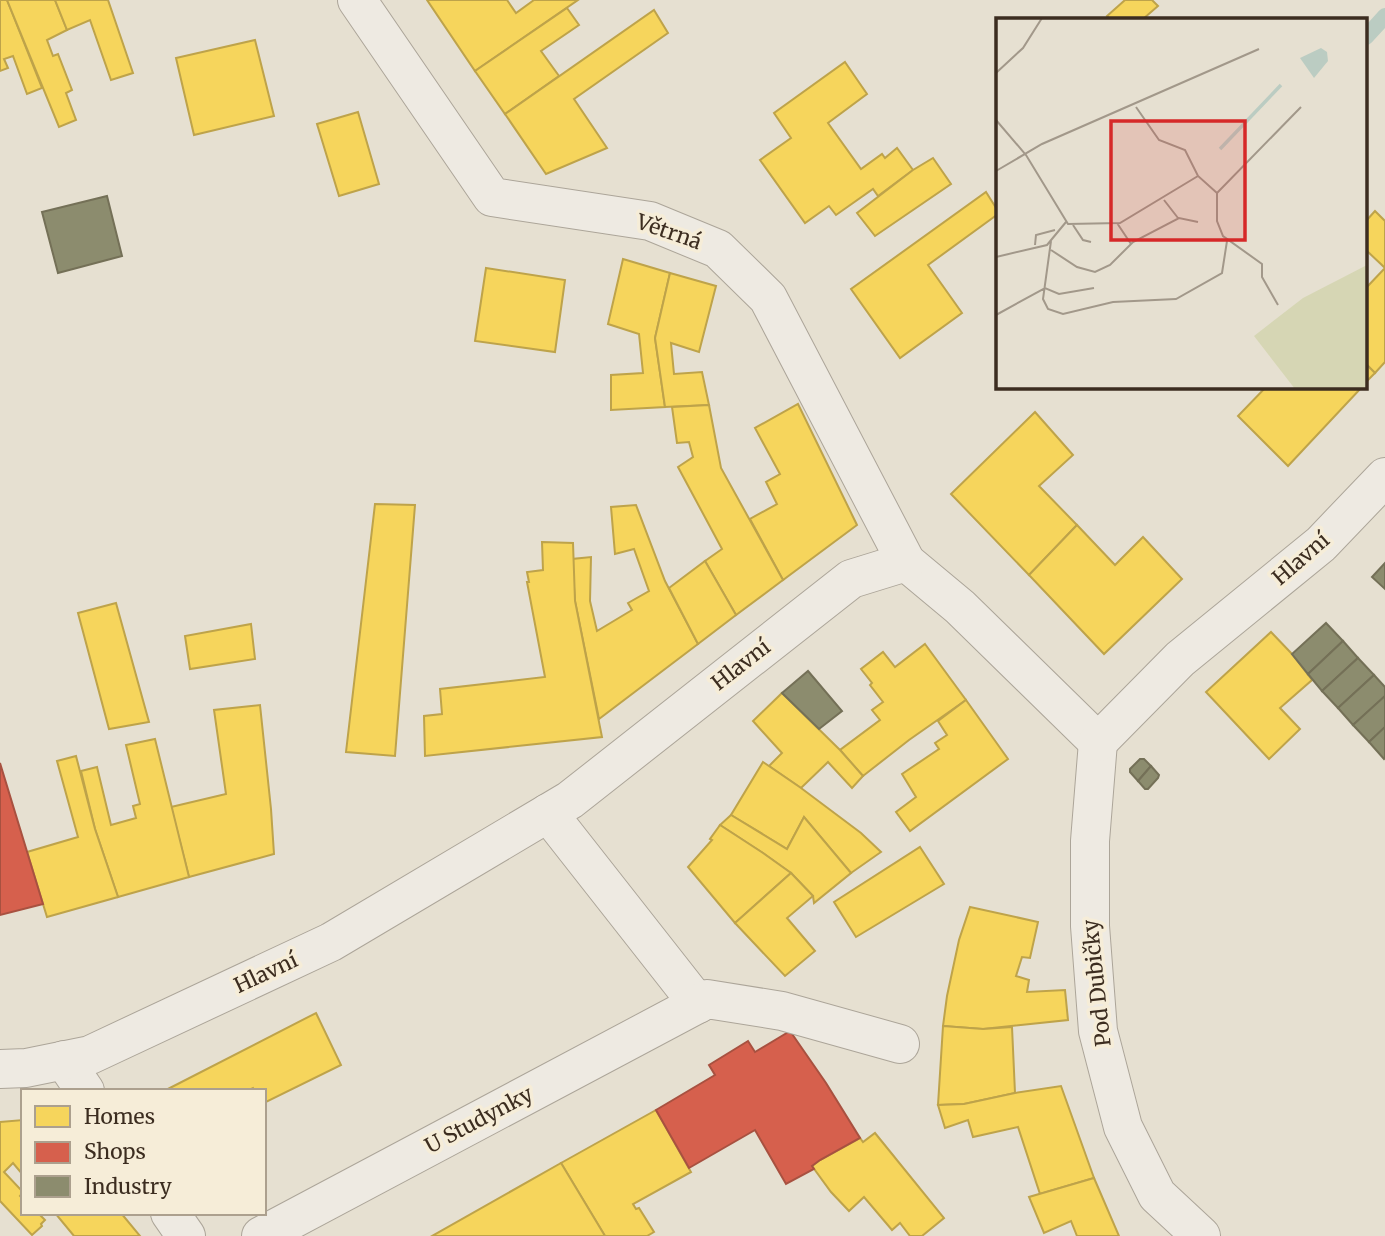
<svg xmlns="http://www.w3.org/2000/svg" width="1385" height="1236" viewBox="0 0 1385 1236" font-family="Merriweather,serif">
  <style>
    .homes { fill: #f6d55c; stroke: #bea34a; stroke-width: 2 }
    .shops { fill: #d6604d; stroke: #a85140; stroke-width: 2 }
    .industry { fill: #8c8c6e; stroke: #747057; stroke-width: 2 }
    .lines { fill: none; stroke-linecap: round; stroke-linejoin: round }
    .stream { stroke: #bbccc2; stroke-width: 16 }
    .minor-casing { stroke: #aca599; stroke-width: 40 }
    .minor { stroke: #eeeae2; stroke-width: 38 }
    .labels { text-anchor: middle; stroke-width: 7; stroke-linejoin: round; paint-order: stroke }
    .street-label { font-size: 21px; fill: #3c2d20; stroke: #f6edd8 }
    .inset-river { fill: none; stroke: #bbccc2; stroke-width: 3.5 }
    .inset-road { fill: none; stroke: #a2988a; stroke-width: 2 }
    .view { fill: #d62828; fill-opacity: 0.15; stroke: #d62828; stroke-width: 3.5 }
    .inset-edge { fill: none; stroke: #3c2d20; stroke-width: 3.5 }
  </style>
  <rect width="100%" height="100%" fill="#e6e0d1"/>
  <g class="homes">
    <polygon points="0,0 7,0 42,88 27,94 13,56 4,59 8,68 0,71"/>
    <polygon points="7,0 55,0 67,30 47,40 53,56 58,54 72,90 66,93 76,120 59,127"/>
    <polygon points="55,0 108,0 133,73 111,80 90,20 67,30"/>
    <polygon points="427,0 507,0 516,13 534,0 578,0 475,71"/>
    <polygon points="1125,0 1152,0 1158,6 1143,19 1110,19 1107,16"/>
    <polygon points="567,8 579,25 541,51 559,76 505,114 475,71"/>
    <polygon points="654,10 668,33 574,99 607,148 546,174 505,114"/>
    <polygon points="255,40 274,116 194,135 176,58"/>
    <polygon points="845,62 867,94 828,123 861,169 882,154 885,158 897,148 913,170 878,196 873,189 836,215 829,206 805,223 760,160 791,138 774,113"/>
    <polygon points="358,112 379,184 339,196 317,124"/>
    <polygon points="933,158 951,184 875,236 857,213 913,170"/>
    <polygon points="986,192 998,211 998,214 928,265 962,313 900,358 851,289"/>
    <polygon points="1375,211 1385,221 1385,362 1375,373 1366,364 1366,288 1385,268 1366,250 1366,221"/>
    <polygon points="623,259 670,273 655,338 665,407 611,410 611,375 643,373 639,334 608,324"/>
    <polygon points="486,268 565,280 555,352 475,341"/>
    <polygon points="670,273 716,286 699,352 671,343 674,374 702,372 709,405 665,407 655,338"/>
    <polygon points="1366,364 1375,373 1366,382"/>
    <polygon points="1266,387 1362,387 1288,466 1238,416"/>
    <polygon points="798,404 857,525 783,580 750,519 777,504 766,482 780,474 755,428"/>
    <polygon points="709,405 721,468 783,580 736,615 705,561 722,549 678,467 693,457 689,442 677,443 672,407"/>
    <polygon points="1035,412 1073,455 1039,486 1077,525 1029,575 951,494"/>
    <polygon points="375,504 415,505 395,756 346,752"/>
    <polygon points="636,505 665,581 698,644 599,719 575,601 572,559 591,557 590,601 597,631 632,610 628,603 649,591 634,549 615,554 611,507"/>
    <polygon points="1077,525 1115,565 1143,537 1182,579 1104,654 1029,575"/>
    <polygon points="542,542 573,543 575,601 602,737 425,756 424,716 442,714 440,689 545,677 527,582 529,582 527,572 543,570"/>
    <polygon points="705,561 736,615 698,644 669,588"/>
    <polygon points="116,603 149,722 109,729 78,613"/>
    <polygon points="251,624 255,659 190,669 185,636"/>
    <polygon points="1271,632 1292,654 1312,680 1280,708 1300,729 1269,759 1206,692"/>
    <polygon points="925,644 966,700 909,740 863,776 840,750 880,720 872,710 883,702 870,685 872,683 861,669 883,652 895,667"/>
    <polygon points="782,693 840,750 863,776 852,788 828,762 801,788 769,766 782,753 753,721"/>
    <polygon points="966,700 1008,759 910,831 896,812 916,797 902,774 939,749 935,743 947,735 938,721"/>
    <polygon points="260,705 271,809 274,854 189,877 171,807 226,794 214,710"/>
    <polygon points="155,739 189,877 118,897 95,829 81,771 97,767 111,825 136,818 133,806 140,804 126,745"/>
    <polygon points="76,756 95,829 118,897 47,917 27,852 78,837 57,761"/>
    <polygon points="763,762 801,788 861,833 881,852 851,873 804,817 787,849 731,815"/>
    <polygon points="731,815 787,849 804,817 851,873 814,903 813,896 791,873 763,853 720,825"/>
    <polygon points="720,825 763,853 791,873 735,923 688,867 712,840 710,839"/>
    <polygon points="920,847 944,884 856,937 834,902"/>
    <polygon points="791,873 813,896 787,918 815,951 785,976 735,923"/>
    <polygon points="970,907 1038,922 1030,958 1022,957 1016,976 1029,980 1027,992 1065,990 1068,1020 983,1029 943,1026 947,996 959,940"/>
    <polygon points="316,1013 341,1065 264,1103 264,1091 255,1091 253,1088 247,1091 164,1091"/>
    <polygon points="943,1026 983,1029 1012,1027 1015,1093 964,1104 938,1105"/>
    <polygon points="1061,1086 1094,1178 1040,1194 1018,1127 973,1137 968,1120 945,1128 938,1105 964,1104 1015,1093"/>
    <polygon points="656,1110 691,1172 633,1204 636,1209 639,1208 654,1232 647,1236 605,1236 561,1163"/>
    <polygon points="23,1120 23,1175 13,1163 4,1172 23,1192 20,1196 23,1199 23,1213 38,1213 45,1220 41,1224 42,1226 32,1235 0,1201 0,1122"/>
    <polygon points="875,1133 944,1218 922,1236 910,1236 900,1223 892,1230 864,1197 849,1211 831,1192 812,1166 820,1160 860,1138 863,1142"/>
    <polygon points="561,1163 605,1236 432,1236"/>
    <polygon points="1094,1178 1119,1236 1077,1236 1071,1221 1044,1233 1029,1197"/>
    <polygon points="55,1213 121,1213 140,1236 74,1236"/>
  </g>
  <g class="shops">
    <polygon points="0,763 43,904 0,915"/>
    <polygon points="790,1031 826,1083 860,1138 820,1160 812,1166 814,1169 786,1184 755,1130 689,1168 656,1110 715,1075 709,1065 748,1041 755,1052"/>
  </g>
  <g class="industry">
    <polygon points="107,196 122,256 58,273 42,212"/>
    <polygon points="1385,563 1385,589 1372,577"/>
    <polygon points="1326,623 1343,641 1308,674 1292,654"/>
    <polygon points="1343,641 1358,658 1322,691 1308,674"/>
    <polygon points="1358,658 1374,675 1338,708 1322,691"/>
    <polygon points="808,671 842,711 819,729 782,693"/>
    <polygon points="1374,675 1385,687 1385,696 1353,725 1338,708"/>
    <polygon points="1385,696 1385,727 1369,742 1353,725"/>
    <polygon points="1385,727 1385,758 1384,759 1369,742"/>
    <polygon points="1140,759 1144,759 1151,766 1138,781 1130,772 1130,769"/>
    <polygon points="1151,766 1159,775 1158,778 1148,789 1145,789 1138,781"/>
  </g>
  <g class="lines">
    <polyline class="stream" points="1366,37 1385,16"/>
    <defs>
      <g id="minor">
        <polyline points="357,0 492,197 650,221 718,249 768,298 906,562 960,607 1098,742"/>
        <polyline points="1098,742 1090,841 1090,926 1098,1031 1123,1127 1157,1195 1201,1236"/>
        <polyline points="1098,742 1180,659 1321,544 1385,477"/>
        <polyline points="548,813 698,1004"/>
        <polyline points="64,1060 85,1091"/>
        <polyline points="0,1069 26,1068 90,1055 331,942 570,800 851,579 906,562"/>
        <polyline points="170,1213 186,1236"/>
        <polyline points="261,1236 707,999 782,1011 900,1044"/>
      </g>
    </defs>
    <use href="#minor" class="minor-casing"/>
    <use href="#minor" class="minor"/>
  </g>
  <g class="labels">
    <g class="street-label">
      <text transform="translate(669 232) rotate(19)" y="7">Větrná</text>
      <text transform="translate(1301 559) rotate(-41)" y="7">Hlavní</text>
      <text transform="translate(741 665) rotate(-38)" y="7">Hlavní</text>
      <text transform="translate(266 973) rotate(-25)" y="7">Hlavní</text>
      <text transform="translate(1097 983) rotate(-96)" y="7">Pod Dubičky</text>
      <text transform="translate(479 1120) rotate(-28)" y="7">U Studynky</text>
    </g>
  </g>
  <g transform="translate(996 18)">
    <rect width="371" height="371" fill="#e6e0d1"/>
    <path d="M371,247V371H299L258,318L307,280Z" fill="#d6d6b4"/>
    <path d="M325,30L331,34L332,43L318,60L304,40Z" fill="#bbccc2"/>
    <path class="inset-river" d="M224,131L285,67"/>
    <path class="inset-road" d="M0,55L27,30L46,0M140,89L163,122L189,132L202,158L221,175M0,102L30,137L72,206L124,205L202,158M0,153L46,126L263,31M221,175V203L227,218L266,246V259L282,287M221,175L305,89M168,182L182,200M121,205L135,226M77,207L87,222L95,224M55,223L47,281L52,291L67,296L117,284L180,281L226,255L231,223M39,227L40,217L59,212M55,232L81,249L99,254L114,247L137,224L183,200L202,204M0,239L51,227L70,204M0,297L49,270L63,276L98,270"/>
    <path class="view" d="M115,103H249V222H115Z"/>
    <rect width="371" height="371" class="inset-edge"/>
  </g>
  <rect x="21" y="1089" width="245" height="126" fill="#f6edd8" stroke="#aca08e" stroke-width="2"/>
  <rect x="35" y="1106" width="35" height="21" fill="#f6d55c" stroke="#aca08e" stroke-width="2"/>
  <text x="84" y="1124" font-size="21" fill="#3c2d20">Homes</text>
  <rect x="35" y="1142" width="35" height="21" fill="#d6604d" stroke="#aca08e" stroke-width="2"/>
  <text x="84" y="1159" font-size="21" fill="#3c2d20">Shops</text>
  <rect x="35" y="1176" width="35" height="21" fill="#8c8c6e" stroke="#aca08e" stroke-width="2"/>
  <text x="84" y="1194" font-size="21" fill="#3c2d20">Industry</text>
</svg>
